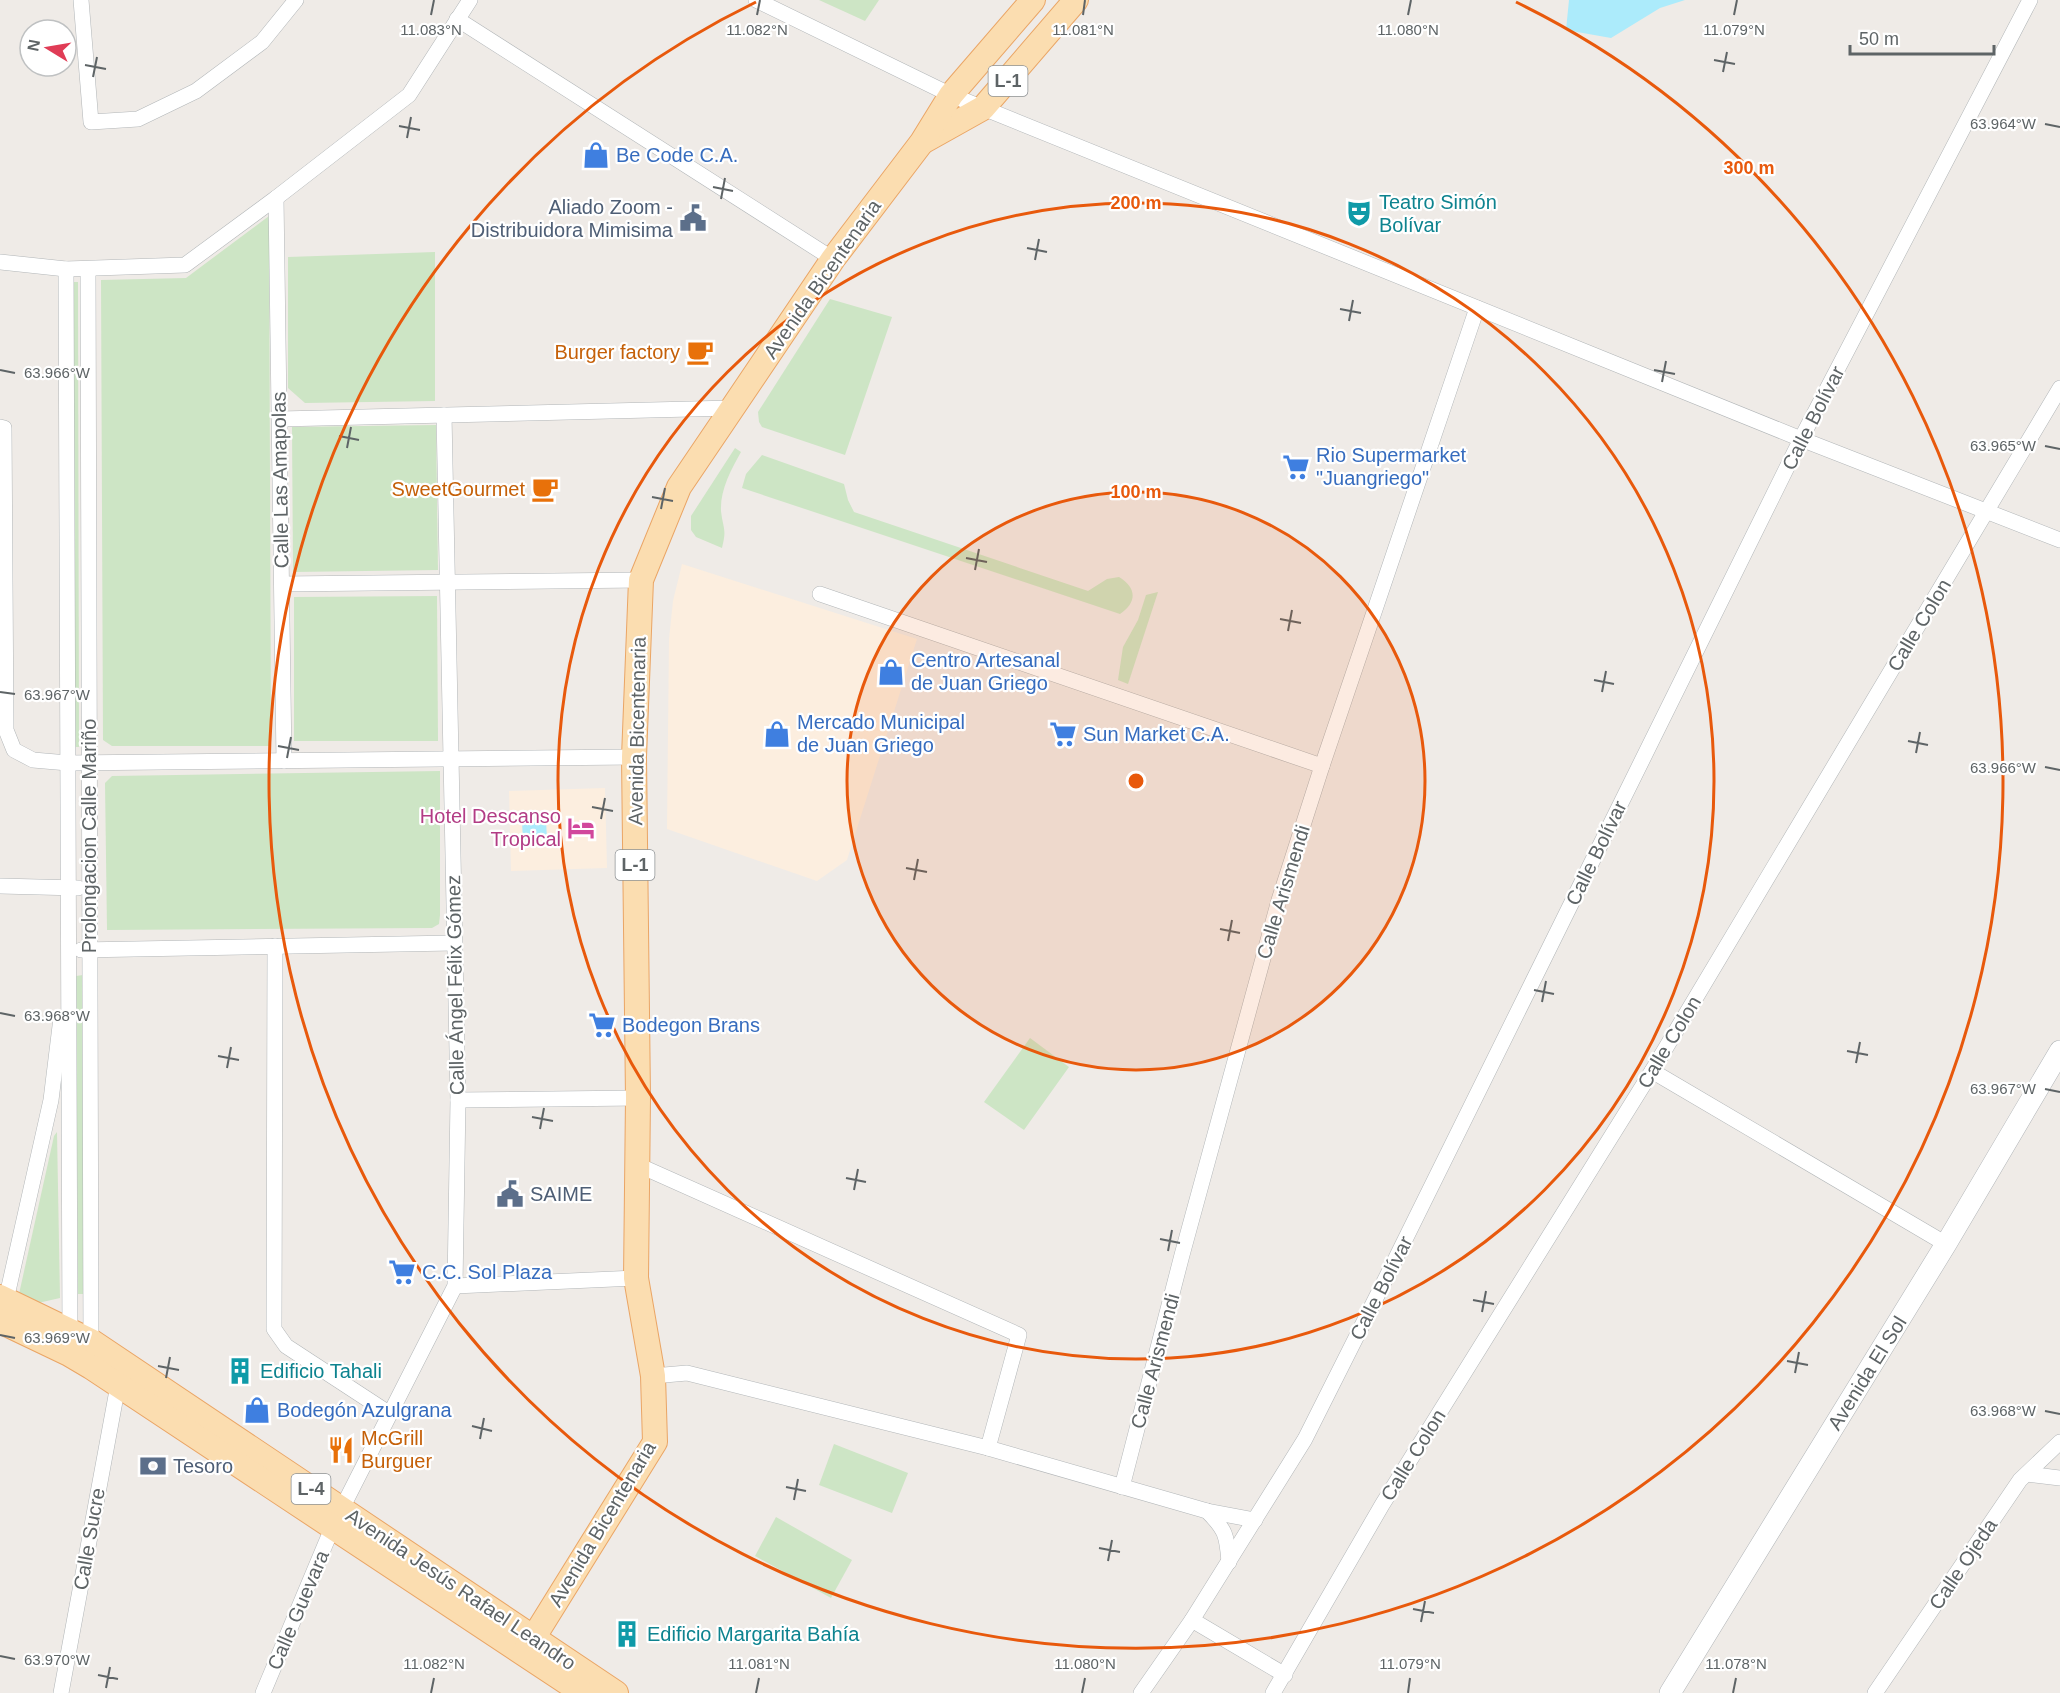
<svg xmlns="http://www.w3.org/2000/svg" width="2060" height="1693" viewBox="0 0 2060 1693" font-family="Helvetica,sans-serif">
  <style>
    .commercial { fill: #fceedf }
    .green { fill: #cde5c5 }
    .water { fill: #acebfb }
    .lines { fill: none; stroke-linecap: round; stroke-linejoin: round }
    .street-casing { stroke: #b2b6b8; stroke-width: 16 }
    .secondary-casing { stroke: #b1b5b8; stroke-width: 22 }
    .primary-casing { stroke: #eaa565; stroke-width: 26 }
    .street { stroke: #fff; stroke-width: 15 }
    .secondary { stroke: #fff; stroke-width: 21 }
    .primary { stroke: #fbddb0; stroke-width: 24 }
    .ticks { fill: none; stroke: #5e6466; stroke-width: 2 }
    .ring { fill: none; stroke: #e8590c; stroke-width: 3 }
    .labels { text-anchor: middle; stroke-width: 4.5; stroke-linejoin: round; paint-order: stroke }
    .shield { fill: #fff; stroke: #8e9294; stroke-width: 1.5 }
    .shield-label { font-size: 18px; font-weight: bold; fill: #5e6466 }
    .shop-label { font-size: 20px; fill: #366cbe; stroke: #fff; text-anchor: start }
    .culture-label { font-size: 20px; fill: #0d838f; stroke: #fff; text-anchor: start }
    .service-label { font-size: 20px; fill: #4e5e75; stroke: #fff; text-anchor: start }
    .street-label { font-size: 20px; fill: #5e6466; stroke: #fff }
    .food-label { font-size: 20px; fill: #c56008; stroke: #fff; text-anchor: end }
    .hotel-label { font-size: 20px; fill: #b23c85; stroke: #fff; text-anchor: end }
    .ticks-label { font-size: 15px; text-anchor: middle; fill: #5e6466; stroke: #fff; stroke-width: 4.5; stroke-linejoin: round; paint-order: stroke }
    .centre { fill: #e8590c; stroke: #fff; stroke-width: 3 }
    .ring-label { font-size: 18px; text-anchor: middle; font-weight: bold; fill: #e8590c; stroke: #fff; stroke-width: 4.5; stroke-linejoin: round; paint-order: stroke }
  </style>
  <rect width="100%" height="100%" fill="#efebe7"/>
  <g class="commercial">
    <polygon points="682,564 917,639 847,860 817,881 667,829 669,639 673,601"/>
    <polygon points="605,788 607,868 511,871 509,791"/>
  </g>
  <g class="green">
    <polygon points="819,0 879,0 865,21"/>
    <polygon points="269,216 271,746 112,746 103,740 101,280 186,278"/>
    <polygon points="435,252 435,401 305,403 288,388 288,257"/>
    <polygon points="73,282 78,282 79,747 74,747"/>
    <polygon points="830,299 892,317 845,455 762,427 759,422 758,412"/>
    <polygon points="436,425 438,570 293,572 292,427"/>
    <path d="M735,448L741,452C731,470 720,490 721,511C723,529 727,528 722,548L696,537L691,530V516Z"/>
    <path d="M762,455L844,484L848,500L854,512L1088,591L1107,579L1119,577C1136,587 1138,602 1120,614L742,488L746,474Z"/>
    <polygon points="1158,592 1128,684 1118,680 1123,647 1138,620 1146,595"/>
    <polygon points="437,596 438,741 294,741 294,597"/>
    <polygon points="440,771 440,915 439,924 432,928 107,930 105,783 112,776"/>
    <polygon points="83,975 85,1294 78,1294 76,976"/>
    <polygon points="1030,1038 1069,1067 1024,1130 984,1102"/>
    <polygon points="57,1132 60,1298 38,1303 19,1294 54,1136"/>
    <polygon points="834,1444 908,1473 892,1513 819,1485"/>
    <polygon points="776,1517 852,1560 831,1598 755,1556"/>
  </g>
  <g class="water">
    <polygon points="1569,0 1685,0 1660,8 1611,38 1566,30"/>
    <polygon points="546,821 547,838 523,840 522,823"/>
  </g>
  <g class="lines">
    <defs>
      <g id="street">
        <polyline points="81,0 91,122 138,119 196,91 262,42 296,0"/>
        <polyline points="756,0 951,95 1801,439 2060,540"/>
        <polyline points="457,19 833,259"/>
        <polyline points="276,198 284,761"/>
        <polyline points="0,262 66,269 185,265 276,198 409,95 470,0"/>
        <polyline points="66,269 70,1337"/>
        <polyline points="88,269 91,1346"/>
        <polyline points="280,419 732,408"/>
        <polyline points="0,427 4,428 6,730 14,750 33,760 68,763 634,757"/>
        <polyline points="282,584 641,580"/>
        <polyline points="820,594 1322,766"/>
        <polyline points="0,886 78,888"/>
        <polyline points="275,946 274,1329 286,1346 390,1414"/>
        <polyline points="81,950 453,943"/>
        <polyline points="1652,1071 1946,1244"/>
        <polyline points="458,1100 638,1098"/>
        <polyline points="638,1165 1019,1335 988,1448"/>
        <polyline points="455,1286 636,1278"/>
        <polyline points="6,1300 51,1100 61,1018"/>
        <polyline points="653,1376 687,1373 988,1448 1207,1511 1255,1520"/>
        <polyline points="2027,1474 2060,1478"/>
        <polyline points="1122,1487 1182,1255 1279,900 1322,766 1477,308"/>
        <path d="M1207,1511C1226,1530 1227,1536 1229,1562"/>
        <polyline points="1192,1620 1285,1675"/>
        <polyline points="61,1693 118,1385"/>
        <polyline points="263,1693 333,1526 455,1286 458,1100 444,415"/>
        <polyline points="1141,1693 1192,1620 1305,1439 1393,1264 1801,439 2030,0"/>
        <polyline points="1273,1693 1382,1505 1652,1071 2060,388"/>
        <polyline points="1875,1693 2020,1480 2060,1442"/>
      </g>
      <polyline id="secondary" points="1670,1693 1946,1244 2060,1051"/>
      <g id="primary">
        <polyline points="924,141 983,108 1076,0"/>
        <polyline points="0,1297 91,1341 616,1693"/>
        <polyline points="0,1321 69,1354 91,1367 583,1693"/>
        <polyline points="524,1653 655,1442 653,1376 636,1278 638,1098 634,757 641,580 679,487 723,422 833,259 922,142 951,95 1033,0"/>
      </g>
    </defs>
    <use href="#street" class="street-casing"/>
    <use href="#secondary" class="secondary-casing"/>
    <use href="#primary" class="primary-casing"/>
    <use href="#street" class="street"/>
    <use href="#secondary" class="secondary"/>
    <use href="#primary" class="primary"/>
  </g>
  <path class="ticks" d="M431,15L434,0M757,15L760,0M1083,15L1085,0M1408,15L1411,0M1734,15L1737,0M1714,60L1735,64M85,65L106,69M1723,72L1727,52M93,77L97,57M2045,124L2060,127M399,126L420,130M407,138L411,117M713,187L733,191M721,199L725,178M1027,248L1047,252M1035,260L1039,239M1340,309L1361,313M1349,321L1353,300M0,370L15,373M1654,370L1675,374M1662,382L1666,361M339,436L359,440M2045,446L2060,449M347,448L351,427M652,497L673,501M661,509L665,488M966,558L987,562M975,570L979,549M1280,619L1301,623M1288,631L1292,610M1594,680L1614,684M0,692L15,694M1602,692L1606,671M1908,741L1928,745M278,746L299,750M1916,753L1920,732M287,758L291,737M2045,767L2060,770M592,807L613,811M601,819L605,798M906,868L927,872M914,880L918,859M1220,929L1240,933M1228,941L1232,920M1534,990L1554,994M1542,1002L1546,981M0,1013L15,1016M1847,1051L1868,1055M218,1056L239,1060M1856,1063L1860,1042M227,1068L231,1047M2045,1089L2060,1092M532,1117L553,1121M540,1129L544,1108M846,1178L866,1182M854,1190L858,1169M1160,1239L1180,1243M1168,1251L1172,1230M1473,1300L1494,1304M1482,1312L1486,1291M0,1335L15,1338M1787,1361L1808,1365M158,1366L179,1370M1795,1373L1799,1352M166,1378L170,1357M2045,1411L2060,1414M472,1426L492,1431M480,1439L484,1418M786,1487L806,1491M794,1500L798,1479M1099,1548L1120,1552M1108,1561L1112,1540M1413,1609L1434,1613M1421,1622L1425,1601M0,1656L15,1659M98,1675L118,1679M106,1688L110,1667M431,1693L434,1678M756,1693L759,1678M1082,1693L1085,1678M1408,1693L1410,1678M1733,1693L1736,1678"/>
  <circle cx="1136" cy="781" r="289" fill="#e8590c" fill-opacity=".12"/>
  <g class="ring">
    <circle cx="1136" cy="781" r="289"/>
    <circle cx="1136" cy="781" r="578"/>
    <path d="M1516 2A867 867 0 1 1 756 2"/>
  </g>
  <defs>
    <symbol id="shop-bare" viewBox="-9 -9 18 18"><path d="M-5-2.5h2.3a2.7 3.5 0 0 1 5.4 0H5L5.5 6h-11ZM-1.5-2.5h3a1.5 2.3 0 0 0-3 0Z" fill="#3f7fe0" stroke="#fff" stroke-width="2.5" paint-order="stroke"/></symbol>
    <symbol id="theatre-bare" viewBox="-9 -9 18 18"><path d="M-5-5.5Q0-4 5-5.5V0Q5 5 0 6Q-5 5-5 0ZM-3.3-2.5H-1v1.5H-3.3ZM1-2.5H3.3v1.5H1ZM-2.8 1Q0 5.5 2.8 1Z" fill="#0f9aa8" stroke="#fff" stroke-width="2.5" paint-order="stroke"/></symbol>
    <symbol id="civic-bare" viewBox="-9 -9 18 18"><path d="M-.6-6.5H3V-4.5H.6V-3L4-1V1h2V6H-6V1h2V-1L-.6-3ZM-1.2 2.5V6h2.4V2.5Z" fill="#5c6f8a" stroke="#fff" stroke-width="2.5" paint-order="stroke"/></symbol>
    <symbol id="cafe-bare" viewBox="-9 -9 18 18"><path d="M-5.5-4.5H6V0H3Q3 3.5 0 3.5H-2.5Q-5.5 3.5-5.5 0ZM3-3.2v2h1.7v-2ZM-6 4.5H4V6H-6Z" fill="#e8710a" stroke="#fff" stroke-width="2.5" paint-order="stroke"/></symbol>
    <symbol id="supermarket-bare" viewBox="-9 -9 18 18"><path d="M-6-5.5h2.5l.6 2H6L4.5 2H-2.5L-4.4-4H-6ZM-1.5 3.2a1.3 1.3 0 1 0 .1 0ZM3 3.2a1.3 1.3 0 1 0 .1 0Z" fill="#3f7fe0" stroke="#fff" stroke-width="2.5" paint-order="stroke"/></symbol>
    <symbol id="hotel-bare" viewBox="-9 -9 18 18"><path d="M-6-4.5h1.5V1H6V5H4.5V3h-9V5H-6ZM-4 0a1.8 1.8 0 1 1 3.6 0ZM.5 0V-2.5h3Q6-2.5 6 0Z" fill="#d1479c" stroke="#fff" stroke-width="2.5" paint-order="stroke"/></symbol>
    <symbol id="building-bare" viewBox="-9 -9 18 18"><path d="M-4-6H4V6H1V3H-1V6H-4ZM-2.5-4.3h1.7v1.8h-1.7ZM.8-4.3h1.7v1.8H.8ZM-2.5-1h1.7V.8h-1.7ZM.8-1h1.7V.8H.8Z" fill="#0f9aa8" stroke="#fff" stroke-width="2.5" paint-order="stroke"/></symbol>
    <symbol id="restaurant-bare" viewBox="-9 -9 18 18"><path d="M-5-6h1v4h1v-4h1v4h1v-4h1v5L-1.5 .5V6h-2V.5L-5-1ZM5-6V6H3V1.5H1.5Q1.5-4 5-6Z" fill="#e8710a" stroke="#fff" stroke-width="2.5" paint-order="stroke"/></symbol>
    <symbol id="bank-bare" viewBox="-9 -9 18 18"><path d="M-6-4H6V4H-6ZM0-2.3a2.3 2.3 0 1 0 0 4.6a2.3 2.3 0 1 0 0-4.6Z" fill="#5c6f8a" stroke="#fff" stroke-width="2.5" paint-order="stroke"/></symbol>
  </defs>
  <g fill-rule="evenodd">
    <use href="#shop-bare" x="577" y="136" width="38" height="38"/>
    <use href="#theatre-bare" x="1340" y="194" width="38" height="38"/>
    <use href="#civic-bare" x="674" y="199" width="38" height="38"/>
    <use href="#cafe-bare" x="681" y="333" width="38" height="38"/>
    <use href="#supermarket-bare" x="1277" y="448" width="38" height="38"/>
    <use href="#cafe-bare" x="526" y="470" width="38" height="38"/>
    <use href="#shop-bare" x="872" y="653" width="38" height="38"/>
    <use href="#shop-bare" x="758" y="715" width="38" height="38"/>
    <use href="#supermarket-bare" x="1044" y="715" width="38" height="38"/>
    <use href="#hotel-bare" x="562" y="809" width="38" height="38"/>
    <use href="#supermarket-bare" x="583" y="1006" width="38" height="38"/>
    <use href="#civic-bare" x="491" y="1175" width="38" height="38"/>
    <use href="#supermarket-bare" x="383" y="1253" width="38" height="38"/>
    <use href="#building-bare" x="221" y="1352" width="38" height="38"/>
    <use href="#shop-bare" x="238" y="1391" width="38" height="38"/>
    <use href="#restaurant-bare" x="322" y="1431" width="38" height="38"/>
    <use href="#bank-bare" x="134" y="1447" width="38" height="38"/>
    <use href="#building-bare" x="608" y="1615" width="38" height="38"/>
  </g>
  <g class="labels">
    <g class="shield">
      <rect x="988.5" y="66" width="39" height="30" rx="4.5"/>
      <rect x="615.5" y="850" width="39" height="30" rx="4.5"/>
      <rect x="291.5" y="1474" width="39" height="30" rx="4.5"/>
    </g>
    <g class="shield-label">
      <text x="1008" y="87">L-1</text>
      <text x="635" y="871">L-1</text>
      <text x="311" y="1495">L-4</text>
    </g>
    <g class="shop-label">
      <text x="616" y="162">Be Code C.A.</text>
      <text x="1316" y="462">Rio Supermarket<tspan x="1316" dy="23">"Juangriego"</tspan></text>
      <text x="911" y="667">Centro Artesanal<tspan x="911" dy="23">de Juan Griego</tspan></text>
      <text x="797" y="729">Mercado Municipal<tspan x="797" dy="23">de Juan Griego</tspan></text>
      <text x="1083" y="741">Sun Market C.A.</text>
      <text x="622" y="1032">Bodegon Brans</text>
      <text x="422" y="1279">C.C. Sol Plaza</text>
      <text x="277" y="1417">Bodegón Azulgrana</text>
    </g>
    <g class="culture-label">
      <text x="1379" y="209">Teatro Simón<tspan x="1379" dy="23">Bolívar</tspan></text>
      <text x="260" y="1378">Edificio Tahali</text>
      <text x="647" y="1641">Edificio Margarita Bahía</text>
    </g>
    <g class="service-label">
      <text x="673" y="214" text-anchor="end">Aliado Zoom -<tspan x="673" dy="23">Distribuidora Mimisima</tspan></text>
      <text x="530" y="1201">SAIME</text>
      <text x="173" y="1473">Tesoro</text>
    </g>
    <g class="street-label">
      <text transform="translate(822 279) rotate(-55)" y="7">Avenida Bicentenaria</text>
      <text transform="translate(1813 418) rotate(-63)" y="7">Calle Bolívar</text>
      <text transform="translate(280 480) rotate(-91)" y="7">Calle Las Amapolas</text>
      <text transform="translate(1919 625) rotate(-59)" y="7">Calle Colon</text>
      <text transform="translate(637 731) rotate(-89)" y="7">Avenida Bicentenaria</text>
      <text transform="translate(89 836) rotate(-90)" y="7">Prolongacion Calle Mariño</text>
      <text transform="translate(1596 853) rotate(-64)" y="7">Calle Bolívar</text>
      <text transform="translate(1283 892) rotate(-73)" y="7">Calle Arismendi</text>
      <text transform="translate(455 985) rotate(-91)" y="7">Calle Ángel Félix Gómez</text>
      <text transform="translate(1669 1042) rotate(-59)" y="7">Calle Colon</text>
      <text transform="translate(1381 1288) rotate(-63)" y="7">Calle Bolívar</text>
      <text transform="translate(1155 1361) rotate(-75)" y="7">Calle Arismendi</text>
      <text transform="translate(1867 1373) rotate(-58)" y="7">Avenida El Sol</text>
      <text transform="translate(1413 1455) rotate(-58)" y="7">Calle Colon</text>
      <text transform="translate(602 1524) rotate(-59)" y="7">Avenida Bicentenaria</text>
      <text transform="translate(89 1539) rotate(-80)" y="7">Calle Sucre</text>
      <text transform="translate(1963 1564) rotate(-56)" y="7">Calle Ojeda</text>
      <text transform="translate(461 1589) rotate(34)" y="7">Avenida Jesús Rafael Leandro</text>
      <text transform="translate(298 1610) rotate(-67)" y="7">Calle Guevara</text>
    </g>
    <g class="food-label">
      <text x="680" y="359">Burger factory</text>
      <text x="525" y="496">SweetGourmet</text>
      <text x="361" y="1445" text-anchor="start">McGrill<tspan x="361" dy="23">Burguer</tspan></text>
    </g>
    <g class="hotel-label">
      <text x="561" y="823">Hotel Descanso<tspan x="561" dy="23">Tropical</tspan></text>
    </g>
  </g>
  <g class="ticks-label">
    <text x="431" y="35">11.083°N</text>
    <text x="757" y="35">11.082°N</text>
    <text x="1083" y="35">11.081°N</text>
    <text x="1408" y="35">11.080°N</text>
    <text x="1734" y="35">11.079°N</text>
    <text x="2003" y="129">63.964°W</text>
    <text x="57" y="378">63.966°W</text>
    <text x="2003" y="451">63.965°W</text>
    <text x="57" y="700">63.967°W</text>
    <text x="2003" y="773">63.966°W</text>
    <text x="57" y="1021">63.968°W</text>
    <text x="2003" y="1094">63.967°W</text>
    <text x="57" y="1343">63.969°W</text>
    <text x="2003" y="1416">63.968°W</text>
    <text x="57" y="1665">63.970°W</text>
    <text x="434" y="1669">11.082°N</text>
    <text x="759" y="1669">11.081°N</text>
    <text x="1085" y="1669">11.080°N</text>
    <text x="1410" y="1669">11.079°N</text>
    <text x="1736" y="1669">11.078°N</text>
  </g>
  <circle cx="1136" cy="781" r="9" class="centre"/>
  <g class="ring-label">
    <text x="1749" y="174">300 m</text>
    <text x="1136" y="209">200 m</text>
    <text x="1136" y="498">100 m</text>
  </g>
  <g transform="translate(48 48) rotate(281)"><circle r="28" fill="#ffffff" stroke="#bfc1c2" stroke-width="1.5"/>
  <path d="M0-4.5L10 22L0 15L-10 22Z" fill="#e03c56"/>
  <text y="-9" font-size="16" font-weight="bold" text-anchor="middle" fill="#5e6466">N</text>
  </g>
  <path d="M1850 45v9h144v-9" fill="none" stroke="#5e6466" stroke-width="3"/>
  <text x="1859" y="45" font-size="18" fill="#5e6466" stroke="#ffffff" stroke-width="4.5" paint-order="stroke">50 m</text>
</svg>
